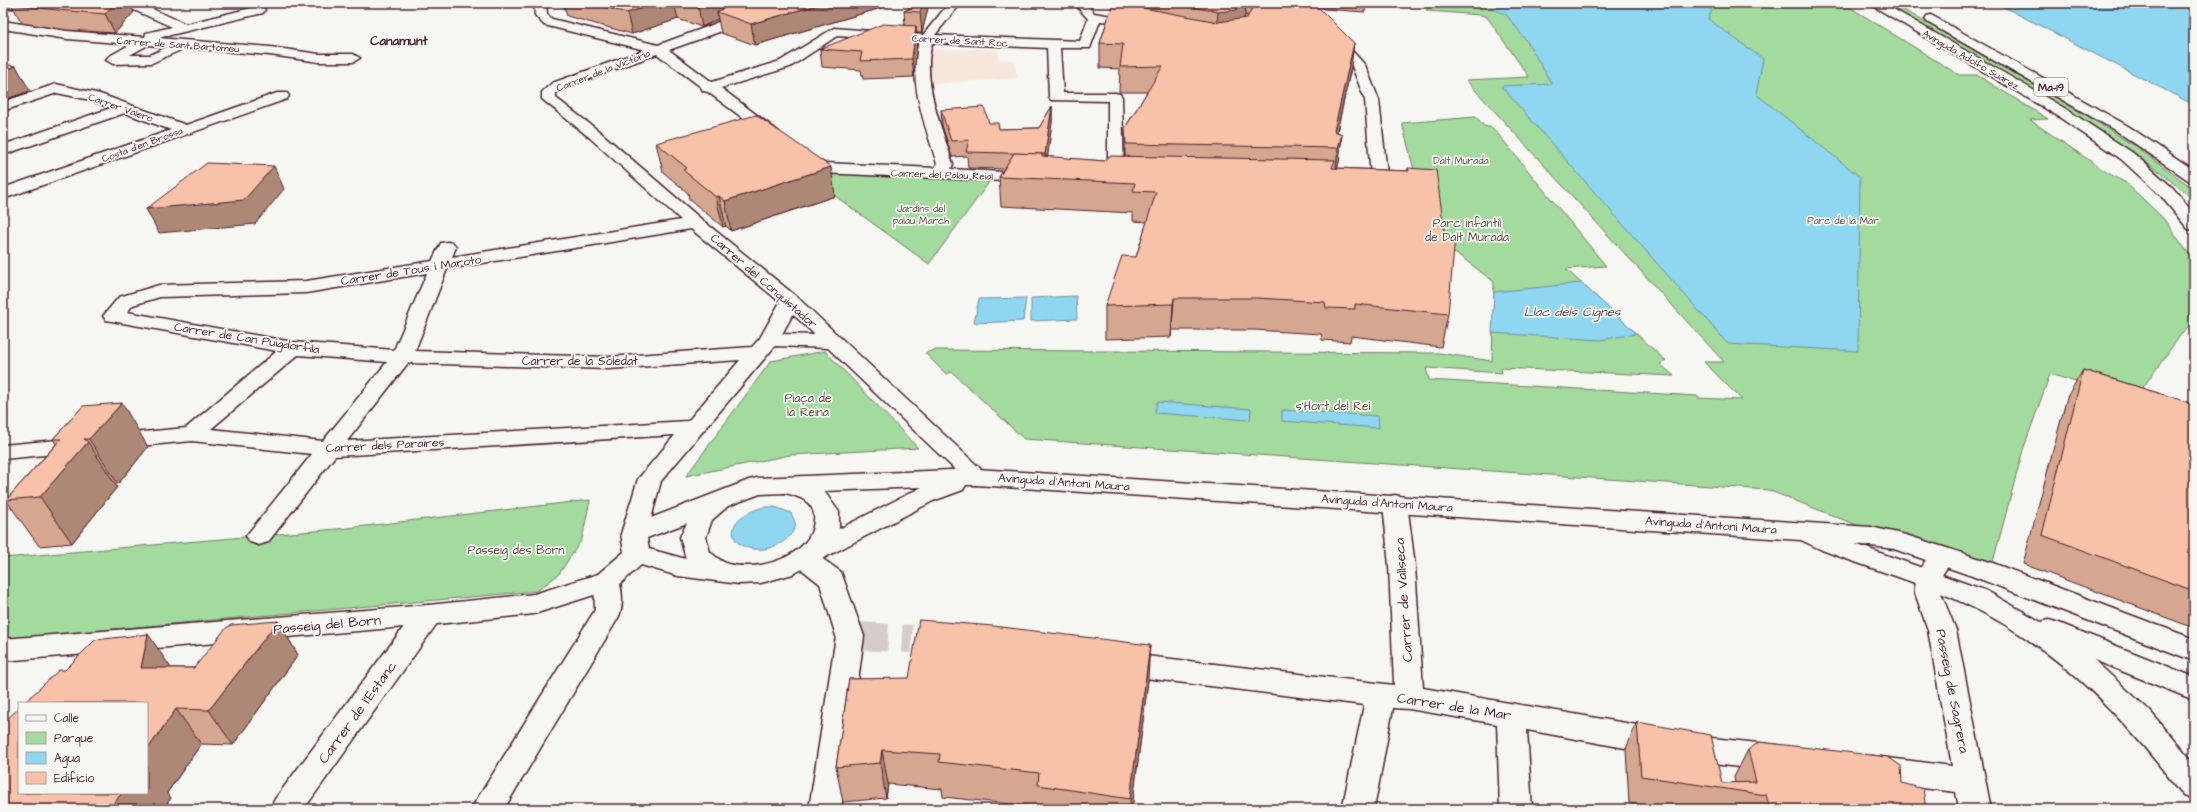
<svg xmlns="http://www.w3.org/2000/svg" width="2197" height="812" viewBox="0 0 2197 812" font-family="'Architects Daughter',sans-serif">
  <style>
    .built { fill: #f7e6dc }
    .green { fill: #a3da9e; stroke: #767c64 }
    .water { fill: #8fd7f0; stroke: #738da1 }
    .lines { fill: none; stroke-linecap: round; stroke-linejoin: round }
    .minor-tunnel { stroke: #d4cbca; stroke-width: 28; stroke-dasharray: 28 14; stroke-linecap: butt }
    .minor-casing { stroke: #4a1f2b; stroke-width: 3 }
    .tertiary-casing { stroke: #4a1f2b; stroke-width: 3 }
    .trunk-casing { stroke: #4a1f2b; stroke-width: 3 }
    .minor { fill: #f6f6f2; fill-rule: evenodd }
    .tertiary { fill: #f6f6f2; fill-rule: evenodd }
    .trunk { fill: #f6f6f2; fill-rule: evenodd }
    .wall { fill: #d5a791; stroke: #4a1f2b; fill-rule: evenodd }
    .shaded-wall { fill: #ae8876; stroke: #4a1f2b }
    .building { fill: #f8c2a9; stroke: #4a1f2b }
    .labels { text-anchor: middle; stroke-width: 3.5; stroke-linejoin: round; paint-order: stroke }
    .far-street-label { font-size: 10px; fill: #4a1f2b; stroke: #f6f6f2 }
    .far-park-label { font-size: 10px; fill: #604e48; stroke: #f6f6f2 }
    .shield { fill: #f6f6f2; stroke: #7e6067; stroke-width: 1 }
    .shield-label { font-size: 11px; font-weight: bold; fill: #4a1f2b }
    .park-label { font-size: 12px; fill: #604e48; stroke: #f6f6f2 }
    .street-label { font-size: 12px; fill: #4a1f2b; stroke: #f6f6f2 }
    .far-district-label { font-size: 13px; font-weight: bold; fill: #4a1f2b; stroke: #f6f6f2 }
    .water-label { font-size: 13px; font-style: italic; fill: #5b4d5c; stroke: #f6f6f2 }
    .near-street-label { font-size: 14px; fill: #4a1f2b; stroke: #f6f6f2 }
  </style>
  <rect width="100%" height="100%" fill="#f6f6f2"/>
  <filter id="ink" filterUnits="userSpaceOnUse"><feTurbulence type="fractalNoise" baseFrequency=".025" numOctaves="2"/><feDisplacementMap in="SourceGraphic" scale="8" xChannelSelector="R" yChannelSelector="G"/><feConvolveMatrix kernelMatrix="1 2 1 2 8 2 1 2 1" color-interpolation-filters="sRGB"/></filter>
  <g filter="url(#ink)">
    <polygon class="built" points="975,49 998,50 999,60 1013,60 1018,78 928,84 929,50"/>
    <g class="green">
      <polygon points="1426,3 1843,3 1959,75 1977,75 2048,119 2030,120 2108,173 2126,183 2163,218 2194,261 2194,324 2191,324 2182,333 2134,400 2050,374 2023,450 1990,573 1897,541 1768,490 1024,439 952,372 946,374 925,353 935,350 1439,353 1492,361 1494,282 1460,256 1438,245 1415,174 1402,123 1476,117 1484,126 1493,128 1606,266 1566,269 1666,361 1660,364 1674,376 1501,368 1502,373 1426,368 1429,380 1697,396 1698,398 1742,400 1704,362 1724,362 1466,80 1529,77 1487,17 1481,15 1427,11"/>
      <polygon points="1885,3 1892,3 2094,120 2138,148 2194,189 2194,200 2160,172 2085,121"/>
      <polygon points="802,172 990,181 929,264"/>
      <polygon points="825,351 918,448 790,455 686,476 771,361"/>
      <polygon points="590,500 582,539 559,574 537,591 3,639 3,558 348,528"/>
    </g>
    <g class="water">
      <polygon points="1499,3 1702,3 1712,10 1708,19 1763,59 1756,94 1860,177 1858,351 1728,344 1501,86 1552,84 1528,43 1506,14 1494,10"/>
      <polygon points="1996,3 2194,3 2194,105"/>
      <polygon points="1581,283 1632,329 1635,334 1600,340 1492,333 1494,292"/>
      <polygon points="1076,296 1077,319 1031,321 1031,298"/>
      <polygon points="1026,298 1023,321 974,323 979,299"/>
      <polygon points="1157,402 1251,409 1250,420 1155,413"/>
      <polygon points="1282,410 1378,416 1379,428 1282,421"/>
      <path d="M765,507H775L791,513L796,525C789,545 761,556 741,545C738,543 735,540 734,536C729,519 752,510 765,507Z"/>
    </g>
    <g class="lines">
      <polyline class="minor-tunnel" points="860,636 912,639"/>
      <defs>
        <g id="minor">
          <polygon points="3,3 22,3 20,6 3,10"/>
          <path d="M123,3H139L186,24L259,6L263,7L265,10L263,13L158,38L270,47L319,54H353L360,58L353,62H319L270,55L185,48L152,63L113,64L106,60L108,57L131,44L67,39L3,29V21L67,31L145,37L146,33L172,27L125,6ZM148,45L167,47L150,55H130Z"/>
          <path d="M534,3H546L547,14L552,19L658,45L712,25L753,3H768L722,31L669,50L712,82L780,61L834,28L923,35L949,3H961L935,35L1080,41L1088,19L1074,3H1086L1094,13L1112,16L1114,19L1112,22L1100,21L1090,48H1060L1063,93H1115L1120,94L1122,97L1124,177L1122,180H1110L1108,177V101L1051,100L1049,97L1047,48L932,43C921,82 942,127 953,164L951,169L1036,174L1038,177L1036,180L1030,182L820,173C812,171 801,164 796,157L798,154L804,152L824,163L935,168L937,164C926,127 907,81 919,42L837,36L790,67L721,88L778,131L781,134L778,137H768L708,92L703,91L701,87L657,54L562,89L556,93V98L600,132L701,219L797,297L984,472L988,477L984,482L976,485L968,482L828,348L775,346L661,481L647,534L643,540L634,543L625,540L621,534L638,479L675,435L335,456L268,542L259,545L250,542L246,536L312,454L192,441L3,459V445L186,428L277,351L106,320L103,316L119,297L159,285L306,281L432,261L441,243L447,242L453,243L456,247L452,257L681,220L590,138L542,99V92L552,83L645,50L544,25L535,15ZM691,229L780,302L760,338L752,347L608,357L415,351L447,269ZM427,273L394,350L293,342L127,312L133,305L160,297L306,293ZM793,314L815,335L782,334ZM298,355L387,362L323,441L211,429ZM740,360L688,421L347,441L408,363L608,369Z"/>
          <polygon points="1332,33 1337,34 1365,65 1379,100 1388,184 1386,188 1380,189 1358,187 1356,183 1358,179 1371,178 1365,100 1352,66 1325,37"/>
          <polygon points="56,84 100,94 186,125 277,93 287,93 289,96 287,99 3,199 3,188 171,130 125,113 3,155 3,145 111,108 90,100 57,93 3,111 3,102"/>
          <polygon points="1395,495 1404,497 1407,503 1415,566 1423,688 1712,738 1776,745 1787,749 1791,758 1787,767 1776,771 1712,764 1527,730 1532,809 1500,809 1497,724 1409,709 1393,708 1374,809 1342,809 1364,705 1120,675 1110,672 1106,664 1110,656 1120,653 1394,685 1389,566 1383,503 1386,497"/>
          <polygon points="1942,547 1951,550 1955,556 1940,578 1941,593 1956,630 1991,809 1959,809 1956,792 1872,782 1861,778 1857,769 1861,760 1872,756 1952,766 1928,630 1915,593 1914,577 1933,550"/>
          <polygon points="804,549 813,552 841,572 864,636 841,809 809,809 836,636 820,584 795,564 791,558 795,552"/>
          <path d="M607,572L616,574C623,586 624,607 618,618L504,809H471L595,610L594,581L598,574Z"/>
          <polygon points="428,605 438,608 442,615 438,622 304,809 270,809 275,799 418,608"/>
        </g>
        <path id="tertiary" d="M976,469L1871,527L1906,535L1990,562L2194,639V661L1972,576L1894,549L1855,544L1987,591L2041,622L2049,620L2059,623L2194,677V700L2094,660L2149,710L2194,763V800L2183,796C2126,719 2058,648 1970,606C1923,583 1871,569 1822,550L1801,540L976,485H966L963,490L933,501L793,574L761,583L739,584L678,576L641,565L616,588L534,614L428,625L3,661V639L428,605L534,594L598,574L624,552L621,534L625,528L749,480L757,478ZM922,487L839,529V512L824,491ZM786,493C792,495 800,497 806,501C812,506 815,513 814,520C812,557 759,572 728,564C722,562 715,556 710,552L706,537L712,520L728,506L760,494ZM687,523L680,537L686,559L649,549L647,538Z"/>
        <g id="trunk">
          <polygon points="1868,3 1883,3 2066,109 2133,153 2173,188 2194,214 2194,230 2188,229 2161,196 2121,159 2056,115"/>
          <polygon points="1931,15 2128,126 2194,170 2194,182 2188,180 2118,132 1927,22 1925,19 1927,16"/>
        </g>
      </defs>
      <use href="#minor" class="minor-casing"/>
      <use href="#tertiary" class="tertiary-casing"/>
      <use href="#trunk" class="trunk-casing"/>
      <use href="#minor" class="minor"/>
      <use href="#tertiary" class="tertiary"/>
      <use href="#trunk" class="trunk"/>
    </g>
    <g class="wall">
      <polygon points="563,3 898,3 755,45 721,33 718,19 702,27 678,19 632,34 567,16"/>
      <polygon points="907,3 948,3 946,4 929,3 922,33 916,33 917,43 914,77 863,79 861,70 822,67 820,49 905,25 904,11 909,9"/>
      <path d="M1113,3H1366L1365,12L1324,9L1322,7L1316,5L1351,68L1337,132L1342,134L1339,162L1337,168L1408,171V168L1448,314L1441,347L1351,336L1350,342L1322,340L1321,334L1254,330H1172L1171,337L1105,339V306L1136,257L1147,222L1133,221V213L1001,206L999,177L1004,169L968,168L967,156L952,157L942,125L941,110L989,123L999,129L1039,128L1052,106V122L1047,157L1105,161L1125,156V128L1147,92H1119L1120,69L1100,68V43ZM1248,15L1247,18L1243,19L1245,16Z"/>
      <polygon points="11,4 134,12 115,33 67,30 22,23"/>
      <polygon points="656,143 835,196 731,231 726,226 723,227 689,199 688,193 663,172"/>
      <polygon points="2083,370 2194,404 2194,628 2023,564 2067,397"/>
      <polygon points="83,406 148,447 118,484 114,484 117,487 72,543 39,546 6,500 56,444 53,439"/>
      <polygon points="278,621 298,655 233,745 201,744 167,793 171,798 163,809 3,809 171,668 194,668"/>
      <polygon points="849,679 1148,680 1132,809 1039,809 1039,807 943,797 942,789 888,784 886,798 843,802 836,767"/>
      <polygon points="1637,722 1722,783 1735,783 1734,777 1748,750 1902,783 1926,809 1665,809 1629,803 1626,749"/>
    </g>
    <g class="shaded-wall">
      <polygon points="115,3 129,3 134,12 115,33 105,14"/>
      <polygon points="658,3 674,3 678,19 632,34 627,13"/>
      <polygon points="705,3 750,3 717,12 718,19 702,27 698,6"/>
      <polygon points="824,3 898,3 755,45 751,24"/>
      <polygon points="923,3 929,3 922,33 920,12"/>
      <polygon points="1240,3 1246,3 1245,16 1234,34 1216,35 1218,12"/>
      <polygon points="916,26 917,43 914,77 912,59"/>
      <polygon points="1354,43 1351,68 1333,148 1334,131"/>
      <polygon points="16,66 30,91 3,100 3,71"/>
      <polygon points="1052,106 1052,122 1046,170 1045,154"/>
      <polygon points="1342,134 1339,162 1335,177 1338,148"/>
      <polygon points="274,166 284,189 255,224 159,233 146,209"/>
      <polygon points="831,167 835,196 731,231 725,201"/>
      <polygon points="719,196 726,226 723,227 716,197"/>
      <polygon points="1174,298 1172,330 1171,337 1173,304"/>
      <polygon points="122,403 148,447 118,484 89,439"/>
      <polygon points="88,442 117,487 72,543 40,497"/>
      <polygon points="278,621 298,655 233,745 209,710"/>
      <polygon points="148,634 171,668 166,703 141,668"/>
      <polygon points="1150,645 1148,680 1132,809 1130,809 1130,799"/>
      <polygon points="176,709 201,744 167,793 171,798 163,809 109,809 122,793 147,793 147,750"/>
      <polygon points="882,750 888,784 886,798 880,763"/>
    </g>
    <g class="building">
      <polygon points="14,3 115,3 105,14 57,10 11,4"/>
      <polygon points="589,3 658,3 627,13"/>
      <polygon points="688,3 705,3 698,6"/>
      <polygon points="732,3 824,3 751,24 717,12"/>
      <polygon points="912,3 923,3 920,12 904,11 914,7"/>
      <polygon points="1113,3 1117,3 1218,22 1247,18 1255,3 1314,3 1354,43 1334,131 1342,134 1338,148 1126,144 1125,128 1163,66 1120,67 1123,44 1100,43"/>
      <polygon points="1172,3 1240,3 1236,10 1218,12"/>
      <polygon points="883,24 916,26 912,59 860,61 862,52 820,49"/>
      <polygon points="3,64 16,66 3,71"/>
      <polygon points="1052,106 1045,154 966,152 969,140 951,141 941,110 984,107 989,123 998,123 999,129 1039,128"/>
      <polygon points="756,115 831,167 725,201 719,196 716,197 683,170 687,168 656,143"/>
      <polygon points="1014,153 1042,154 1042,156 1105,161 1109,156 1335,160 1332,168 1409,171 1408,168 1436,170 1445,236 1455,237 1448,314 1355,304 1355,309 1326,308 1325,302 1257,298 1174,298 1173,304 1105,306 1122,256 1136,257 1156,192 1133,191 1135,183 999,177"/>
      <polygon points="207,163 274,166 244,200 146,209"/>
      <polygon points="2083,370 2194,404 2194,591 2042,535"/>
      <polygon points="122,403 89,439 84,439 88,442 40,497 6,500 61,439 53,439 83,406"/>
      <polygon points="919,620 993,626 1150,645 1130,799 1038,785 1039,773 939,762 940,754 882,750 880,763 836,767 849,679 909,678"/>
      <polygon points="278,621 209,710 176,709 147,750 147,703 24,703 59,670 65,670 95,640 148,634 141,668 194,668 226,628 231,625"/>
      <polygon points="19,708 19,793 122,793 109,809 3,809 3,723"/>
      <polygon points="1637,722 1711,735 1722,783 1756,782 1748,750 1759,742 1888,757 1901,766 1902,783 1923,789 1926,809 1770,809 1766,795 1641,776"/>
    </g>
  </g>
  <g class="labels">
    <g class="far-street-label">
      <text transform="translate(960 40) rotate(3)" y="4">Carrer de Sant Roc</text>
      <text transform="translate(178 44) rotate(4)" y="4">Carrer de Sant Bartomeu</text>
      <text transform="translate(1971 59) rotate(30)" y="4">Avinguda Adolfo Suárez</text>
      <text transform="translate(603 70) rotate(-21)" y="4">Carrer de la Victòria</text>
      <text transform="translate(121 107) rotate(19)" y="4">Carrer Valero</text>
      <text transform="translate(142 144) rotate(-20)" y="4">Costa d'en Brossa</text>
      <text transform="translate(942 174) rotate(2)" y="4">Carrer del Palau Reial</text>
    </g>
    <g class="far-park-label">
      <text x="1461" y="164">Dalt Murada</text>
      <text x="921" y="212">Jardins del<tspan x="921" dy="12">palau March</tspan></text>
      <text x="1843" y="224">Parc de la Mar</text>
    </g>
    <rect class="shield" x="2034" y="78" width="34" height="18" rx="3"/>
    <g class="shield-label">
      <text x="2051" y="91">Ma-19</text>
    </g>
    <g class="park-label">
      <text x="1467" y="227">Parc infantil<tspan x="1467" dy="14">de Dalt Murada</tspan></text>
      <text x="808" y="402">Plaça de<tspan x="808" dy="14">la Reina</tspan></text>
      <text x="1333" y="410">s'Hort del Rei</text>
      <text x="516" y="554">Passeig des Born</text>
    </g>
    <g class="street-label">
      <text transform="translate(411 270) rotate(-9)" y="4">Carrer de Tous i Maroto</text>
      <text transform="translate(764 281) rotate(41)" y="4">Carrer del Conquistador</text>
      <text transform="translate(247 338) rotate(9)" y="4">Carrer de Can Puigdorfila</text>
      <text x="580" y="365">Carrer de la Soledat</text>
      <text transform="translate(385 445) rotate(-3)" y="4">Carrer dels Paraires</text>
      <text transform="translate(1064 482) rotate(4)" y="4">Avinguda d'Antoni Maura</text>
      <text transform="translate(1387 503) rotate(4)" y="4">Avinguda d'Antoni Maura</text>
      <text transform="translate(1711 525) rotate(4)" y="4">Avinguda d'Antoni Maura</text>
    </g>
    <g class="far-district-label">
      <text x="399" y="45">Canamunt</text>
    </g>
    <g class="water-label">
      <text x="1572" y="316">Llac dels Cignes</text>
    </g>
    <g class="near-street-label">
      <text transform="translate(1403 600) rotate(-94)" y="5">Carrer de Vallseca</text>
      <text transform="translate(327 624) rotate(-5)" y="5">Passeig del Born</text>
      <text transform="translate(1953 691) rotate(79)" y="5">Passeig de Sagrera</text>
      <text transform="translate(1454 706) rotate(9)" y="5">Carrer de la Mar</text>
      <text transform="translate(357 712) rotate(-54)" y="5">Carrer de l'Estanc</text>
    </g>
  </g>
  <rect width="2197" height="812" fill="none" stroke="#f6f6f2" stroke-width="16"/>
  <rect x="8" y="8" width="2181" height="796" fill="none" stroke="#4a1f2b" stroke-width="1.5" filter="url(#ink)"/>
  <rect x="18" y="702" width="130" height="92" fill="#f6f6f2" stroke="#b1a0a2"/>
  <rect x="26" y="715" width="20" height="6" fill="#f6f6f2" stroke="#b1a0a2"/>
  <text x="54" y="722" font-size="12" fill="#4a1f2b">Calle</text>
  <rect x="26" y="732" width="20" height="12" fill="#a3da9e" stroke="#b1a0a2"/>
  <text x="54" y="742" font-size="12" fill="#4a1f2b">Parque</text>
  <rect x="26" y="752" width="20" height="12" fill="#8fd7f0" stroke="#b1a0a2"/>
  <text x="54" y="762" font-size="12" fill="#4a1f2b">Agua</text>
  <rect x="26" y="772" width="20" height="12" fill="#f8c2a9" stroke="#b1a0a2"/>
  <text x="54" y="782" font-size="12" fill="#4a1f2b">Edificio</text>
</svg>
